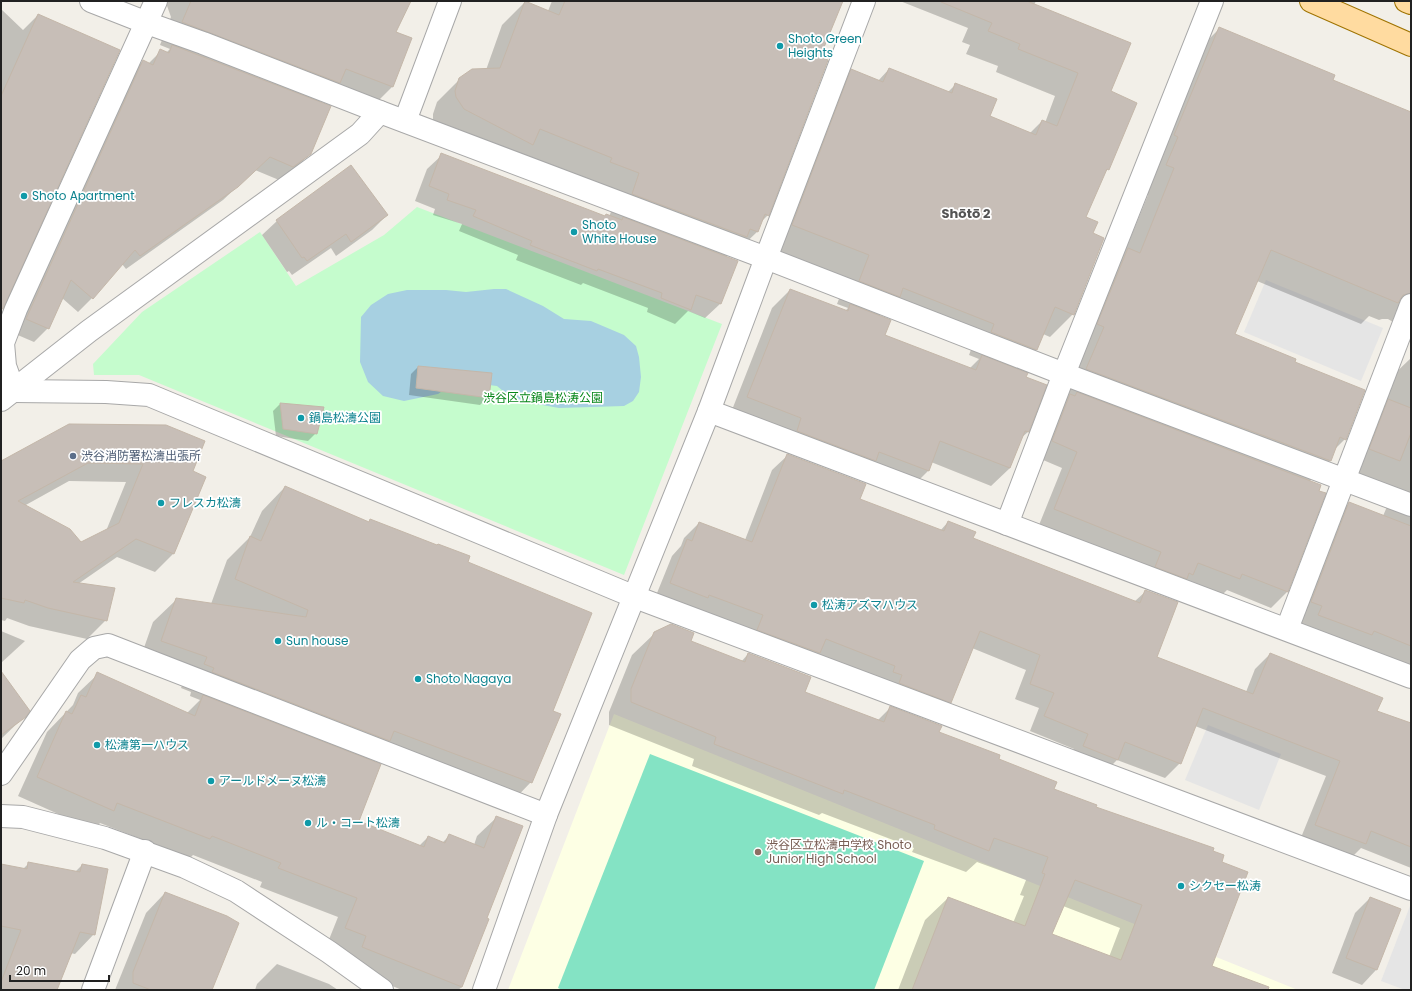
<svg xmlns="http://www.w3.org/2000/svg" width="1412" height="991" viewBox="0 0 1412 991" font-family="Poppins,'Noto Sans JP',sans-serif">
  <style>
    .education { fill: #fdffe4 }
    .park { fill: #c5fccd }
    .pitch { fill: #84e3c4 }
    .parking { fill: #e5e5e5 }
    .water { fill: #a7d0e1 }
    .shadow { fill: #0003; fill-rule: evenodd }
    .building { fill: #c7beb7; stroke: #c4b7a9; fill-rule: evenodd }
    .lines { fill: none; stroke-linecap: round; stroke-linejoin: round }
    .minor-casing { stroke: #a8a8a8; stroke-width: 24 }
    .major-casing { stroke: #9f7300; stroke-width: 24 }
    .minor { stroke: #fff; stroke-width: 22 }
    .major { stroke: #ffdba0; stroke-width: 22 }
    .culture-dot { fill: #0f9aa8; stroke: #fff; stroke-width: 1.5 }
    .service-dot { fill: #5c6f8a; stroke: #fff; stroke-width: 1.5 }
    .education-dot { fill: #8d6e63; stroke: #fff; stroke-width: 1.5 }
    .labels { text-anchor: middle; stroke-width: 3.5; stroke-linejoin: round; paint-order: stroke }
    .culture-label { font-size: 12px; fill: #0d838f; stroke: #fff; text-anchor: start }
    .park-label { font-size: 12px; fill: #08871a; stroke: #fff }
    .service-label { font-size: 12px; fill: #4e5e75; stroke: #fff; text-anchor: start }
    .education-label { font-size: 12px; fill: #785e54; stroke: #fff; text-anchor: start }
    .neighbourhood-label { font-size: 13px; font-weight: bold; fill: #545454; stroke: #fff }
  </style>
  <rect width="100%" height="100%" fill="#f2efe8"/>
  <polygon class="education" points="614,714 1298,990 508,990"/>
  <polygon class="park" points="417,207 722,324 624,575 139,375 94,375 93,364 142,312 260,232 296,286 384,235"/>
  <polygon class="pitch" points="650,754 924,861 874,990 562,990 558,988"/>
  <g class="parking">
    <polygon points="1266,280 1383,328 1361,381 1244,332"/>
    <polygon points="1208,725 1281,754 1259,810 1185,780"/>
    <polygon points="1410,906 1411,990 1405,990 1381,981"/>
  </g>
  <polygon class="water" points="494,289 506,289 543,306 564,319 591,321 624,335 636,346 639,357 641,377 639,392 633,401 624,406 559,408 514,400 497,386 457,381 438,394 404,401 383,396 368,382 360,362 361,317 371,305 388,294 407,290 446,290 466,292"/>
  <g class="shadow">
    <polygon points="169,1 410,1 395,32 411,38 392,87 369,110 328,94 319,103 311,153 296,167 279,180 255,170 223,200 126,269 122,264 92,298 78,312 62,298 48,328 34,342 13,333 129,75 143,61 148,64 161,51 166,53 170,49 160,45 171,17 166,3"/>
    <polygon points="552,1 842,1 819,57 768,215 761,222 757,232 734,254 730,253 726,257 736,261 720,304 705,318 688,311 675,324 647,312 648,308 583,283 581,285 516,260 518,255 459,231 462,224 433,215 435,209 415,201 427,169 442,155 605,217 609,217 617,196 590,181 523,154 509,167 441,132 433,120 433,114 437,102 460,79 486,70 502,25 525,2 548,11"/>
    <path d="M900,1H1036L1034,5L1109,92L1108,169L1103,174L1085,218L1092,234L1073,314L1050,337L1043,334L1036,350L1016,370L1025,377L1028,432L1021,438L1010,468L991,486L931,462L928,471L910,489L730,415L772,308L790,290L845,311L848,308L837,304L847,278L770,248L829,93L852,71L878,81L889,69L948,92L956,84L989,116L1030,133L1042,121L1045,123L1055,96L996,72L998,66L966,54L970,45L962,42L968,28ZM883,312L972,347L969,355L979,359L969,369L884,335L879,316Z"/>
    <polygon points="1,9 23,30 38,15 1,309"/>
    <polygon points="1220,28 1332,80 1411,113 1411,333 1388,319 1382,319 1379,320 1369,316 1361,324 1257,281 1234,334 1294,362 1345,439 1334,450 1330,461 1310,481 1318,491 1324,494 1287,592 1271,608 1227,590 1223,594 1039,525 1062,468 1036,457 1054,411 1067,398 1060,396 1101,275 1125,251 1148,195 1141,192 1193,55"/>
    <polygon points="387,215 372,230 336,256 331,248 292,275 289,271 287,272 262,235 277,221"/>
    <polygon points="1411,358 1411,682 1292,641 1323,530 1349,503 1383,516 1392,495 1343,476 1387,381"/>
    <polygon points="418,367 488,397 480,405 409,395 411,374"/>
    <polygon points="280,404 323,408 316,433 308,441 276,436 273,411"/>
    <path d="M69,425L205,477L173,554L155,572L117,557L78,584L106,620L87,639L29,626L7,618L5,621L1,620V462ZM69,481L126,482L106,531L81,543L24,506Z"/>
    <polygon points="788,455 859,500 940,531 948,522 972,539 1134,602 1146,591 1156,657 1246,692 1255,669 1270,654 1376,711 1411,725 1411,868 1361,848 1350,859 1300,840 1326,776 1195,726 1180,763 1165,778 1117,760 1102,775 1069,762 1074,749 1030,731 1039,708 1015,699 1026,670 972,648 950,702 935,717 655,598 672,556 681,546 684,538 699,523 745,540 772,470"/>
    <polygon points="285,487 466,563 552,711 531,782 508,806 374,756 369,761 358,822 419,846 428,837 442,843 449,836 474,845 477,836 497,817 486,919 462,987 458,990 402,990 344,966 326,947 338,917 260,887 262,882 193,855 190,858 100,823 94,830 18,796 47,732 73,705 78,693 98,674 187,713 200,700 190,696 191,692 181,688 184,681 138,665 153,622 177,599 211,604 227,560 250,537 262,511"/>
    <polygon points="1,631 25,641 1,663"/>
    <path d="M655,633L689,641L741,662L748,654L804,693L877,721L890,708L938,733L997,759L1053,790L1095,808L1212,852L1221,863L1210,966L1259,990H898L925,920L948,898L1013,923L1024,896L1020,895L1026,880L977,862L966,872L912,852L914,848L822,813L819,815L692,766L694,759L609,725V712L632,655ZM1063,906L1120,928L1109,957L1051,935Z"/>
    <polygon points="1,672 25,716 1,739"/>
    <polygon points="28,864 75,872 82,865 94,934 75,954 70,953 56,990 1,990 1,952 2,950 1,949 1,865 23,869"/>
    <polygon points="165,893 211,990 115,990 146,913"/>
    <polygon points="1370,898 1400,909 1376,970 1362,985 1332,973 1355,913"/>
    <polygon points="277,964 329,984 338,990 255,990 257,984"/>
  </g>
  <g class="building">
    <polygon points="191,1 411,1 396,32 412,38 393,87 346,69 340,83 182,22"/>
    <polygon points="525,1 559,15 565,1 843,1 820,57 828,60 769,216 765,214 758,232 750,229 747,237 632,194 639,173 610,162 612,158 540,129 533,145 464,109 456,97 455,91 459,78 472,69 500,68"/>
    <polygon points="941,1 1027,1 1131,43 1111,91 1137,103 1109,170 1107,169 1086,217 1098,222 1093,233 1104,238 1074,315 1055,307 1037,350 991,332 994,324 903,288 900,297 859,281 869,255 792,225 851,69 883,82 889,68 952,93 955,83 997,99 990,116 1036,135 1042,120 1057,126 1078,73 1018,49 1020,44 988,31 992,23 941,2"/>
    <polygon points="38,14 120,50 3,309 1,308 1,96"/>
    <polygon points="1219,27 1335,75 1333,80 1411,112 1411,293 1403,295 1398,303 1271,250 1235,334 1296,359 1295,362 1365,390 1346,440 1340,437 1331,461 1086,369 1104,327 1097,324 1128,248 1140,253 1174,168 1166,165 1178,137 1174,135"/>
    <polygon points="172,45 331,106 311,154 293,167 270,157 238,187 140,256 135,250 93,299 71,280 49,329 26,319 143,60 153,65 160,49 169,53"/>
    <polygon points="441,153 605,216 606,214 622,220 623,217 738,261 721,304 696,295 691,310 661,298 662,293 598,269 597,271 530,245 532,241 473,216 476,210 447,200 449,194 429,186"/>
    <polygon points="351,165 388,215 351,242 346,234 307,261 304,257 302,258 276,220"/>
    <polygon points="790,289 848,311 850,304 891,320 885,335 976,370 982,355 1028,373 1026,377 1047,385 1029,432 1025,431 1010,468 940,441 929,471 879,452 876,461 797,431 801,418 747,397"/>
    <polygon points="418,366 492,373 489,398 416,388"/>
    <polygon points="1077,392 1321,485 1319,491 1326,493 1288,592 1242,574 1240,579 1198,563 1193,575 1189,573 1187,579 1155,567 1161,552 1054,509 1077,452 1052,441 1070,394 1075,396"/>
    <polygon points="1388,399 1411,408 1411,433 1400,461 1369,449"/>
    <polygon points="280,403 324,407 317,434 283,429"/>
    <path d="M69,424L166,425L205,441L193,471L206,477L174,554L136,539L73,582L115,588L107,621L48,608L25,600L24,603L1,598V461ZM88,463L143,464L119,523L81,542L70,529L18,501Z"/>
    <polygon points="787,454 866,484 860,499 944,531 948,521 976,532 973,538 1140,603 1145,590 1178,602 1157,657 1253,694 1270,653 1383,698 1377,711 1411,723 1411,847 1371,831 1366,844 1315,825 1340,761 1203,708 1181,764 1125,742 1118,760 1083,746 1088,734 1044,716 1054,693 1030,684 1040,655 980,631 951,703 899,683 902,675 893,672 895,666 826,639 820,653 757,630 763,615 709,595 708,598 670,583 687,539 692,541 699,522 752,542"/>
    <polygon points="285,486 369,522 370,519 437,545 438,544 470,556 468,562 592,613 553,711 561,714 532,783 394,731 390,741 212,672 214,668 204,664 207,657 161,641 176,598 306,617 308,610 235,579 250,536 261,541"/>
    <polygon points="1349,502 1411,526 1411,646 1374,631 1372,635 1318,615 1322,606 1311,602"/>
    <path d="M671,624L694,633L691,641L745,662L748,653L811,677L805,692L884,722L890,706L942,726L939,732L1000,755L999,759L1057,782L1054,789L1097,805L1096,807L1214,848L1213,851L1224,855L1222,862L1248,872L1212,966L1269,987L1268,990H912L948,897L1025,926L1045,874L1042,873L1048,857L994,838L989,851L934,829L935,825L844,790L843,794L714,744L716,737L631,702V689L654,632ZM1075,880L1142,905L1121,960L1052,934Z"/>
    <polygon points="1,671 30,711 26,717 1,735"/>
    <polygon points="97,672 195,716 203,695 381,764 359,821 424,847 428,836 445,843 449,834 484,848 496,816 523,826 487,918 489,919 462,987 362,947 366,936 345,928 357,898 278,868 281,863 212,836 210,839 117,803 114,811 37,777 66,711 72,714 81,695 86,697"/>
    <polygon points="28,862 80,872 82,864 108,869 95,935 80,932 57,990 1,990 1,982 21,930 1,926 1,864 27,869"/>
    <polygon points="165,892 227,916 239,923 212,990 151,990 133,983 133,972"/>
    <polygon points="1370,897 1401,909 1377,970 1346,958"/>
  </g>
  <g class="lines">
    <defs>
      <g id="minor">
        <polyline points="91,1 147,23 203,43 380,112 766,258 1064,374 1411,505"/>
        <polyline points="405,121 450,1"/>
        <polyline points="14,391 106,392 149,395 635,597 1411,889"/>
        <polyline points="14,391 5,366 3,343 16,309 156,1"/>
        <polyline points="1,400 89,331 360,134 380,112"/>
        <polyline points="709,411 1411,677"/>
        <polyline points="1007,524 1064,374 1212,1"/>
        <polyline points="1287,629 1411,305"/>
        <polyline points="1,774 80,660 94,648 108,645 546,815"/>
        <polyline points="1,816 23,817 105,838 185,867 236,891 329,952 382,990"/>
        <polyline points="93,990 145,851"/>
        <polyline points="484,990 546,815 709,411 766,258 864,1"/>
      </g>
      <g id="major">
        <polyline points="1311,1 1411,45"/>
        <polyline points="1406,1 1411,3"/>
      </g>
    </defs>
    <use href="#minor" class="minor-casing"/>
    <use href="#major" class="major-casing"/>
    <use href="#minor" class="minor"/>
    <use href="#major" class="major"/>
  </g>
  <g class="culture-dot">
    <circle cx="780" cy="46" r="4"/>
    <circle cx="24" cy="196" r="4"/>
    <circle cx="574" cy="232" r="4"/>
    <circle cx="301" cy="418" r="4"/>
    <circle cx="161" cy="503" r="4"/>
    <circle cx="814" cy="605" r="4"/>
    <circle cx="278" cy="641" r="4"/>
    <circle cx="418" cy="679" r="4"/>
    <circle cx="97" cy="745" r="4"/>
    <circle cx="211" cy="781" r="4"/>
    <circle cx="308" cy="823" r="4"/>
    <circle cx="1181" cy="886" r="4"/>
  </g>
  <circle class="service-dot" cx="73" cy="456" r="4"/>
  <circle class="education-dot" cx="758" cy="852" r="4"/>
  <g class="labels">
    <g class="culture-label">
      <text x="788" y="43">Shoto Green<tspan x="788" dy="14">Heights</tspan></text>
      <text x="32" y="200">Shoto Apartment</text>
      <text x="582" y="229">Shoto<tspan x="582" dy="14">White House</tspan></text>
      <text x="309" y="422">鍋島松濤公園</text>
      <text x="169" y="507">フレスカ松濤</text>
      <text x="822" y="609">松涛アズマハウス</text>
      <text x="286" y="645">Sun house</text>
      <text x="426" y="683">Shoto Nagaya</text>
      <text x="105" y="749">松濤第一ハウス</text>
      <text x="219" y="785">アールドメーヌ松濤</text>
      <text x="316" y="827">ル・コート松濤</text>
      <text x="1189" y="890">シクセー松涛</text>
    </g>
    <g class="park-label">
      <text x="543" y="402">渋谷区立鍋島松涛公園</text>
    </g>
    <g class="service-label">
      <text x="81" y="460">渋谷消防署松濤出張所</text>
    </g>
    <g class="education-label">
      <text x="766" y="849">渋谷区立松濤中学校 Shoto<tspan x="766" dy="14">Junior High School</tspan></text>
    </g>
    <g class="neighbourhood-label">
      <text x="966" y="218">Shōtō 2</text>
    </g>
  </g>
  <rect width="1412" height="991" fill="none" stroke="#212121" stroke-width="4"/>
  <path d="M10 975v6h99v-6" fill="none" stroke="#212121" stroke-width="2"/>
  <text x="16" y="975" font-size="12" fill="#212121" stroke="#ffffff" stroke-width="3" paint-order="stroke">20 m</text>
</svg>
